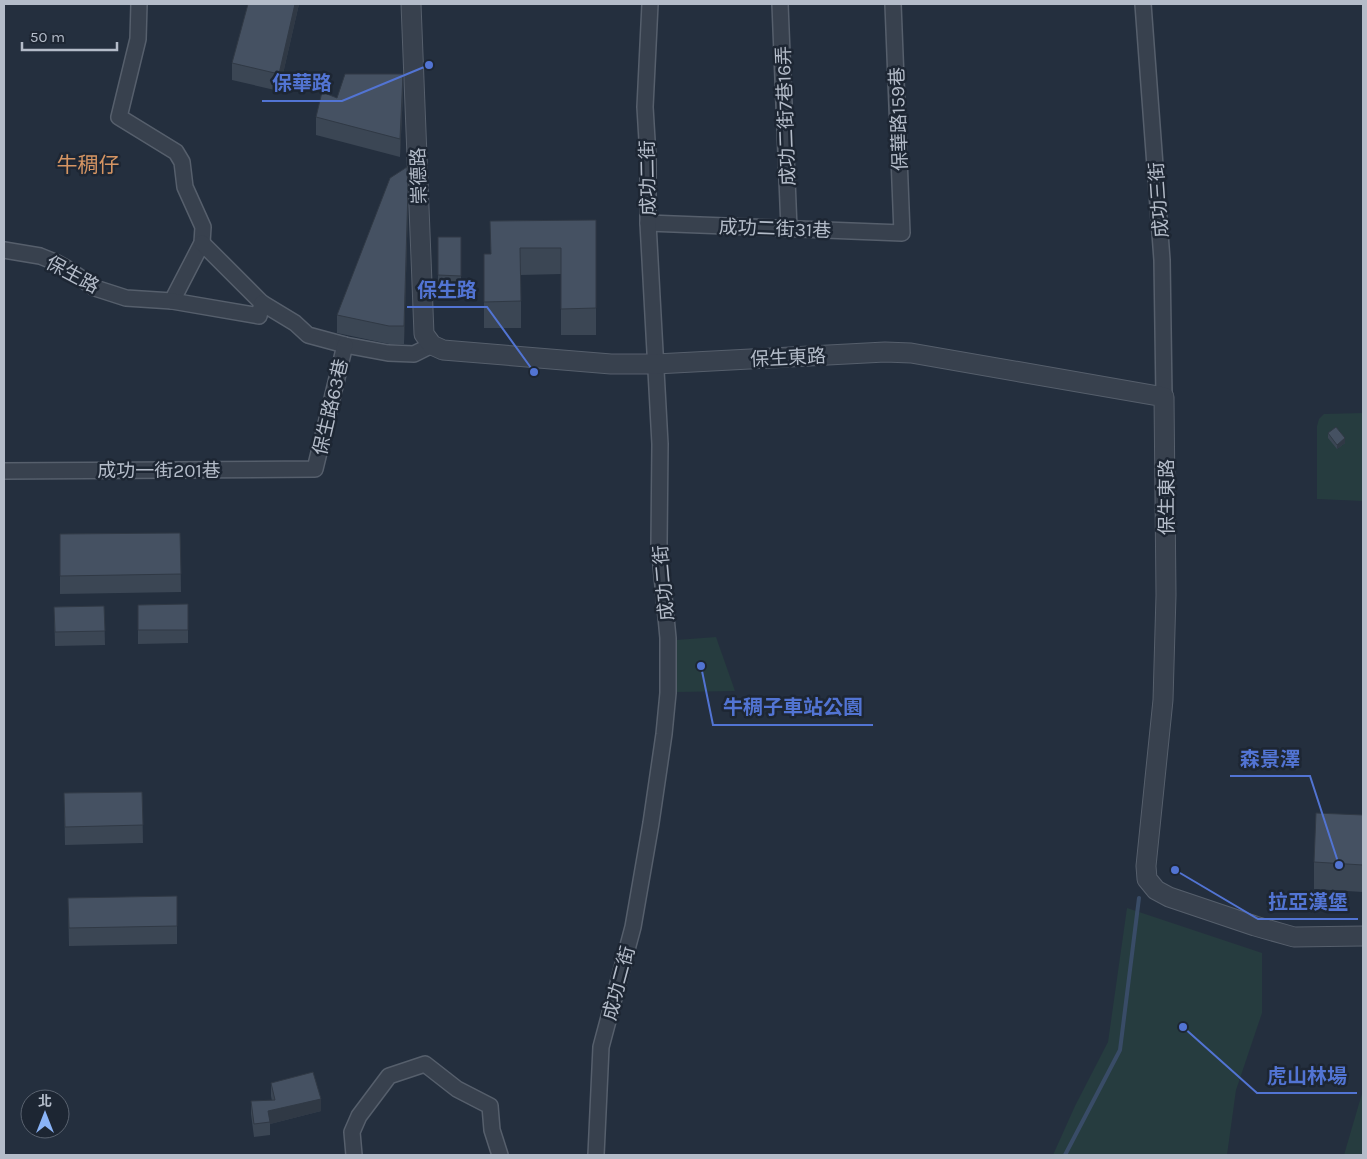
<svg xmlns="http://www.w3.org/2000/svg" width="1367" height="1159" viewBox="0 0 1367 1159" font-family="Karla,'Noto Sans TC',sans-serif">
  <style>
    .green { fill: #263c3f }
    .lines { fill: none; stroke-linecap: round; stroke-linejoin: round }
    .stream { stroke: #394c67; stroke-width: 4 }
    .minor-casing { stroke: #565f6c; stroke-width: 18 }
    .tertiary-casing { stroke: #565f6c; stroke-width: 21 }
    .minor { stroke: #38414e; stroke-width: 15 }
    .tertiary { stroke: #38414e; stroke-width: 19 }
    .wall { fill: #3b4654 }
    .shaded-wall { fill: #303945 }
    .building { fill: #455162; stroke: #303945 }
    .labels { text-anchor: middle; stroke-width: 5; stroke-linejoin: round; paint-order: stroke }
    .street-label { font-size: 19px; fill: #b4bcc9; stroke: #1d2633 }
    .quarter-label { font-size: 21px; fill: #d59563; stroke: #1d2633 }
    .leader { fill: none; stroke: #5274d3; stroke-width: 2 }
    .callout-dot { fill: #5274d3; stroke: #1d2633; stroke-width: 2 }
    .callout-label { font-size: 20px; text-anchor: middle; font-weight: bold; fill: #5274d3; stroke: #1d2633; stroke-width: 5; stroke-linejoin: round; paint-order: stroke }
  </style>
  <rect width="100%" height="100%" fill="#242f3e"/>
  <g class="green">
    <polygon points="1363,413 1363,501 1317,499 1317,426 1319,419 1324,414"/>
    <polygon points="716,637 735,691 677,692 676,640"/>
    <polygon points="1127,908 1262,953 1262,1013 1236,1090 1227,1155 1053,1155 1075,1106 1108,1042"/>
    <polygon points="1363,1090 1363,1155 1344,1155"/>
  </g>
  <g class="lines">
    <polyline class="stream" points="1065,1155 1120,1050 1139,898"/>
    <defs>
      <g id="minor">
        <polyline points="139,4 138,39 119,117 176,152 182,162 185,187 203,227 202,243 172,301"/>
        <polyline points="780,4 789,229"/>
        <polyline points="1143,4 1162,260 1164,397"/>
        <polyline points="648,223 902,233 893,4"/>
        <polyline points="202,243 262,303"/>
        <polyline points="4,250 40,256 55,262 66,268 95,288 126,298 172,301 259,316 262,303 295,323 308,335 345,345 388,353 414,354 432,345"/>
        <polyline points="4,471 315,469 345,345"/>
        <polyline points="354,1155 352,1132 359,1116 389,1076 425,1064 457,1089 490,1106 492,1130 500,1155"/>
        <polyline points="596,1155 601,1047 633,927 651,823 664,734 668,693 668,638 659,544 660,444 648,223 648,157 645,107 650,4"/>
      </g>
      <polyline id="tertiary" points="411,4 424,334 432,345 443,350 611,364 656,364 885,352 911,353 1164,397 1166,595 1163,700 1146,866 1147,879 1156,890 1169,897 1255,926 1294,937 1363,936"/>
    </defs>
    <use href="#minor" class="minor-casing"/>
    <use href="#tertiary" class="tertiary-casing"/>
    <use href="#minor" class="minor"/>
    <use href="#tertiary" class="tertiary"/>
  </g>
  <g class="wall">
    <polygon points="299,4 279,91 232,80 232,63"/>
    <polygon points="403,92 400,157 316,135 316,117 337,98"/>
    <polygon points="408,207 404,344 389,344 337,333 337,315"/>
    <polygon points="596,220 596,335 561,335 561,274 521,275 521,328 484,328 484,254 491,254 490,221"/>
    <rect x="438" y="237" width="23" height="52"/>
    <polygon points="1328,433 1345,443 1337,449 1328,438"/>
    <polygon points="180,533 181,592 60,594 60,534"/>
    <polygon points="188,604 188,643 138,644 138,605"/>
    <polygon points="104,606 105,645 55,646 54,607"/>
    <polygon points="142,792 143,843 65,845 64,793"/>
    <polygon points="1363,815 1363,892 1314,889 1314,862"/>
    <polygon points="177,896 177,944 69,946 68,898"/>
    <polygon points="271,1083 321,1111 270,1124 270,1135 254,1137 251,1114 251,1101 272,1101 271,1096"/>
  </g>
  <g class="shaded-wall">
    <polygon points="295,4 299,4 279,91 279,74"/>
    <polygon points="403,74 403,92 400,157 400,139"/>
    <polygon points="408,189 408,207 404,344 404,326"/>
    <polygon points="1345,438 1345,443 1337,449 1337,445"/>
    <polygon points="321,1099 321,1111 270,1124 268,1111"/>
  </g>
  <g class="building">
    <polygon points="248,4 295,4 279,74 232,63"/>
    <polygon points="345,74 403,74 400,139 316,117 322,92 337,98"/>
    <polygon points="407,167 408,189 404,326 389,326 337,315 390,178"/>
    <polygon points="596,220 596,308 561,309 561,248 520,248 521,301 484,302 484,254 491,254 490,221"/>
    <polygon points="438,237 461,237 461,276 438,275"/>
    <polygon points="1336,427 1345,438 1337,445 1328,433"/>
    <polygon points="180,533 181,574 60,576 60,534"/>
    <polygon points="188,604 188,630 138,630 138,605"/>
    <polygon points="104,606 105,631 55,632 54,607"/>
    <polygon points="142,792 143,825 65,827 64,793"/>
    <polygon points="1316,813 1363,815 1363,865 1314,862"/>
    <polygon points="177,896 177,926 69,928 68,898"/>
    <polygon points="313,1072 321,1099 268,1111 270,1122 254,1124 251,1101 275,1100 271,1083"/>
  </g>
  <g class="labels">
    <g class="street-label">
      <text transform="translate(785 116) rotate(-92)" y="7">成功二街7巷16弄</text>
      <text transform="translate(898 119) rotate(-92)" y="7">保華路159巷</text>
      <text transform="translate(418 176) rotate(-92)" y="7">崇德路</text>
      <text transform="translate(647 178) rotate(-91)" y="7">成功二街</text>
      <text transform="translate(1158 200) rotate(-94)" y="7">成功三街</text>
      <text transform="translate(775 228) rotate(2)" y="7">成功二街31巷</text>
      <text transform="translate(73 274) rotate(28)" y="7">保生路</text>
      <text transform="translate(788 357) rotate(-3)" y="7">保生東路</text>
      <text transform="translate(330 407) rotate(-77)" y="7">保生路63巷</text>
      <text x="159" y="477">成功一街201巷</text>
      <text transform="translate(1166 497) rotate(-90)" y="7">保生東路</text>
      <text transform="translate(663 583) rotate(-95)" y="7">成功二街</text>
      <text transform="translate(618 983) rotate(-75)" y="7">成功二街</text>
    </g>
    <g class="quarter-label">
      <text x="88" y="172">牛稠仔</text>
    </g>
  </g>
  <path class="leader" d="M429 65L342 101H262M534 372L487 307H407M701 666L713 725H873M1339 865L1310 776H1230M1175 870L1258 919H1358M1183 1027L1257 1093H1357"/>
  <g class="callout-dot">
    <circle cx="429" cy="65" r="5"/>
    <circle cx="534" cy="372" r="5"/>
    <circle cx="701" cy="666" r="5"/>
    <circle cx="1339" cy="865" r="5"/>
    <circle cx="1175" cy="870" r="5"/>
    <circle cx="1183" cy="1027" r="5"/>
  </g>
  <g class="callout-label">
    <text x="302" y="90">保華路</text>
    <text x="447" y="297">保生路</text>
    <text x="793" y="714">牛稠子車站公園</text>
    <text x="1270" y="766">森景澤</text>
    <text x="1308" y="909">拉亞漢堡</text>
    <text x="1307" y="1083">虎山林場</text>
  </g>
  <rect width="1367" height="1159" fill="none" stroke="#b4bcc9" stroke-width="10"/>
  <g transform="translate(45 1114)"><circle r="24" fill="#1d2633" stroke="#59626f"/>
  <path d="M0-4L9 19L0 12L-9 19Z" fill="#8ab4f8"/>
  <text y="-8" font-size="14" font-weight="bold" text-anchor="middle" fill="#b4bcc9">北</text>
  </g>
  <path d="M22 42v8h95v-8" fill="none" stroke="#b4bcc9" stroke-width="2.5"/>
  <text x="30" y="42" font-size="15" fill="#b4bcc9" stroke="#1d2633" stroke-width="4" paint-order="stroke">50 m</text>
</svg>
